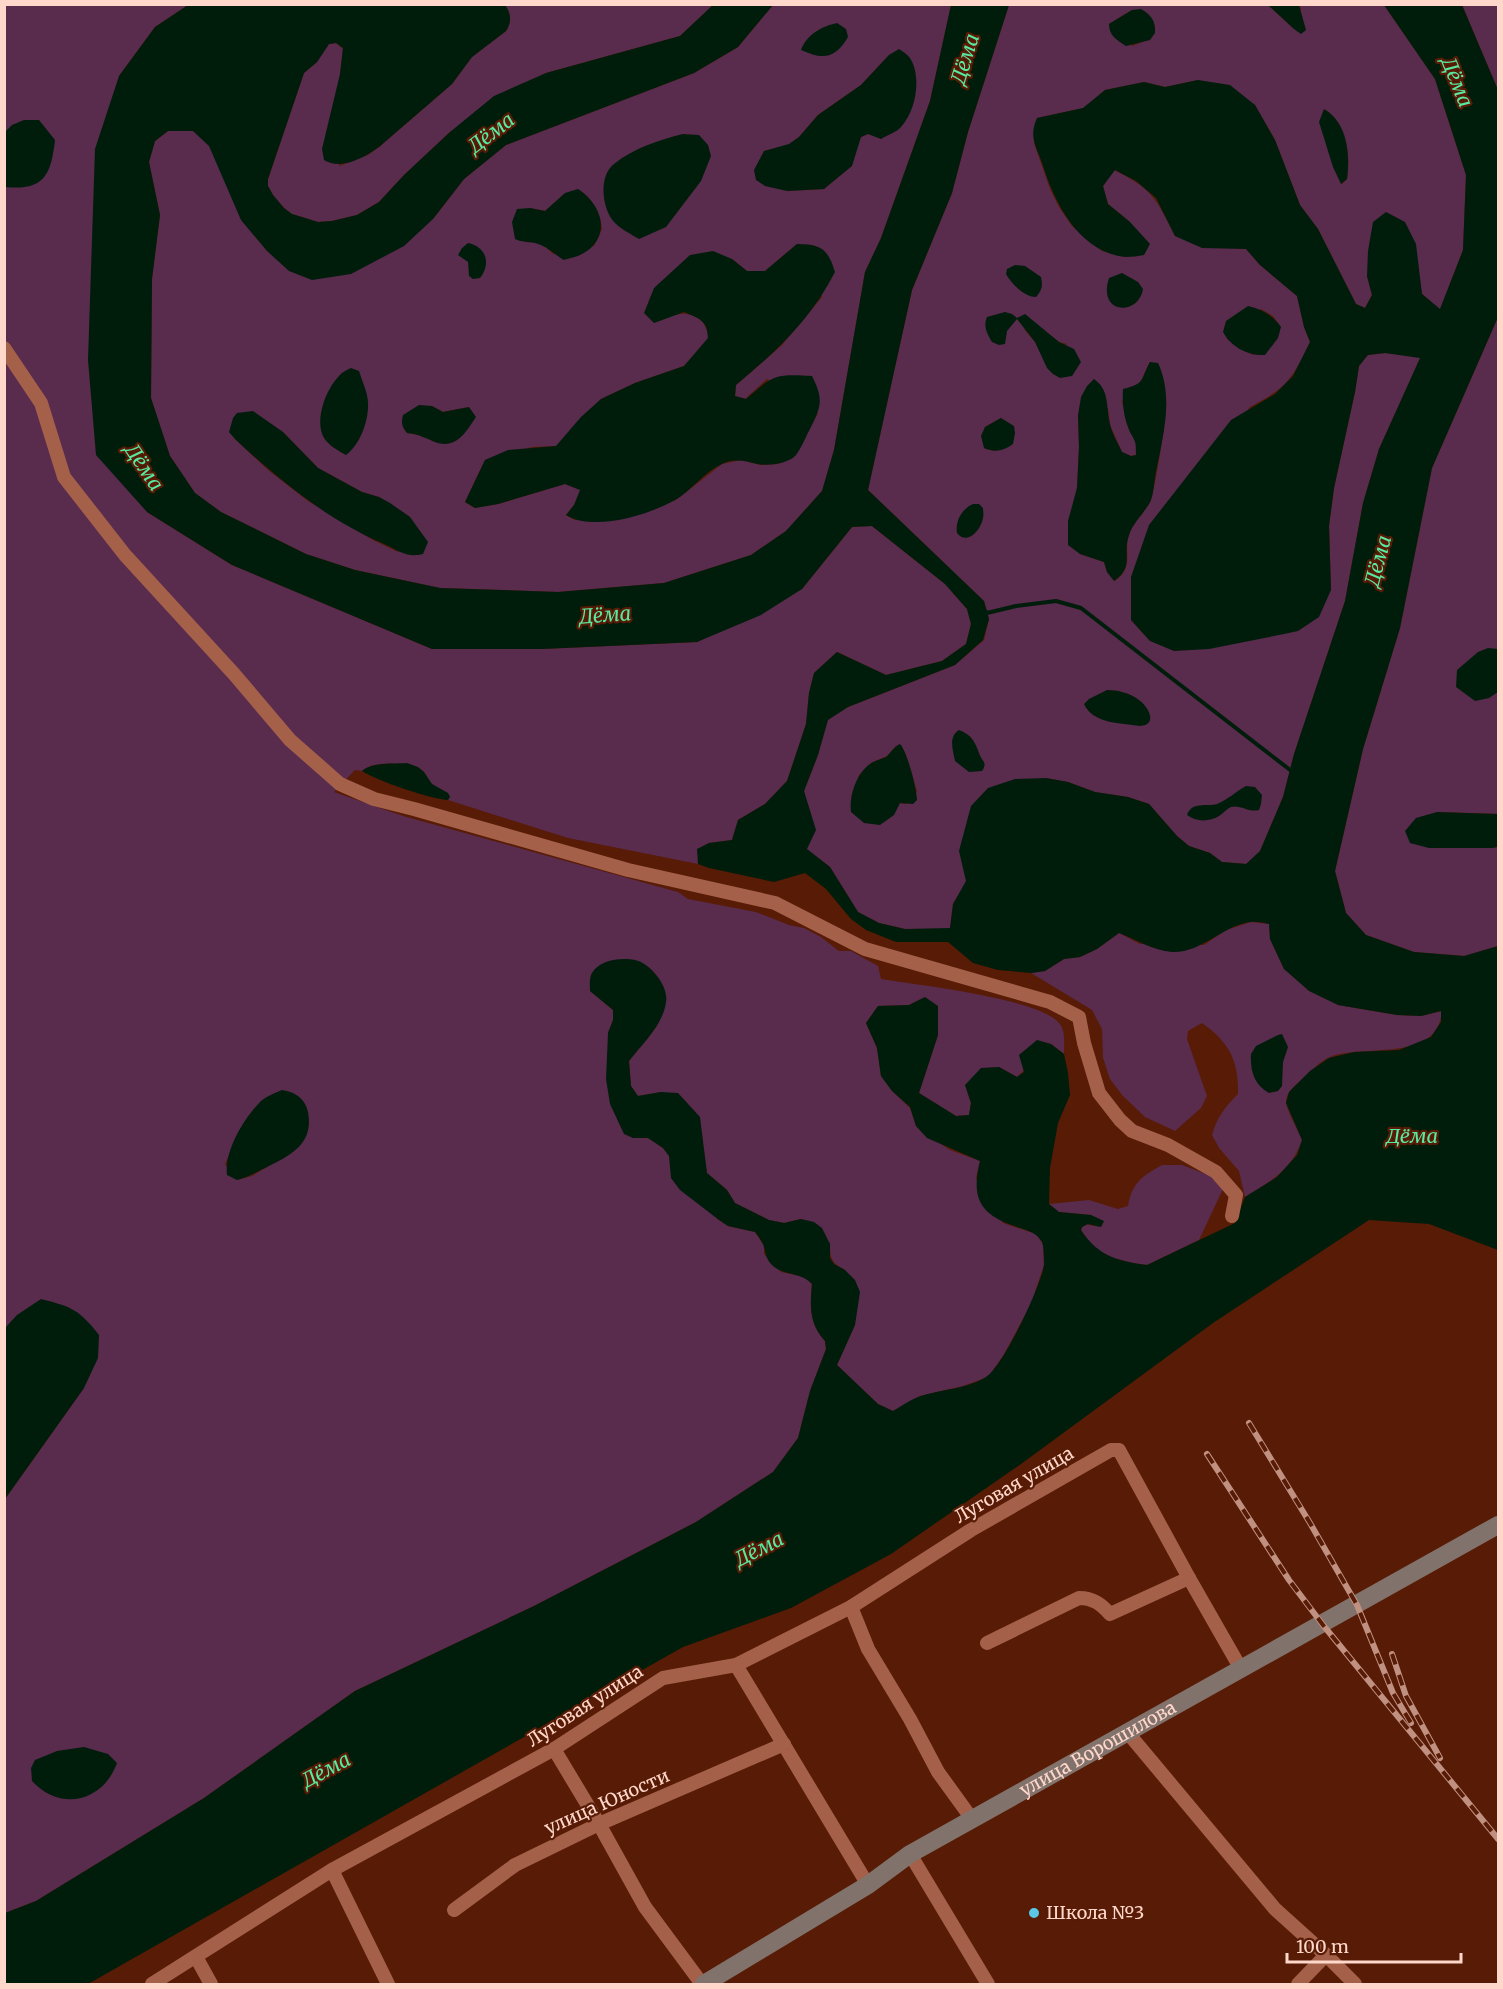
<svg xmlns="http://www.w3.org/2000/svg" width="1503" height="1989" viewBox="0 0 1503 1989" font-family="Merriweather,serif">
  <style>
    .green { fill: #592b4c; fill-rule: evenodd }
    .water { fill: #001d0c }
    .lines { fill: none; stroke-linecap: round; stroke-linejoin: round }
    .stream { stroke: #001d0c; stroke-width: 4 }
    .street { stroke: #a5604a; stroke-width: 14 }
    .secondary { stroke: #81726b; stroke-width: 18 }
    .rail-casing { stroke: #c09081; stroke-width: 6 }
    .rail { stroke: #581b05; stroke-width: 4; stroke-dasharray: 11; stroke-linecap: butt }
    .poi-dot { fill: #5ac8e6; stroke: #581b05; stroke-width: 2 }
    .labels { text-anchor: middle; stroke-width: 4.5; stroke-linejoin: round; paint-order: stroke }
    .street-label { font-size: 18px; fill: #ffd7cb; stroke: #581b05 }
    .poi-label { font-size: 18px; fill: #ffd7cb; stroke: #581b05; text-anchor: start }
    .water-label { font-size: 20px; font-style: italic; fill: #58e9a2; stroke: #581b05 }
  </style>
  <rect width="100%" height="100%" fill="#581b05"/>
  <g class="green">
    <path d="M5,5H188L155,27L119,76L147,512L232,565L432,649H542L697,642L802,589L852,527L872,526L945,584L967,609L971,624L966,644L942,661L886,675L837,652L814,673L809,693L806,724L787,781L765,804L738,820L732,840L709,843L698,849V864L568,838L448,800L450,796C445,790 437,789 431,783C427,779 426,774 423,771C411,762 373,760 362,771L355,770L334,792L403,816L678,892L688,899L756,912L789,925L804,928L821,937L839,951H851L878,966L881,979C916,985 1039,998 1059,1023C1066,1031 1064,1044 1064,1054L1051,1044L1017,1077L999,1067L965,1085L971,1103L969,1115L956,1116L919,1093L938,1035L925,997L909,1005L878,1006L866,1023L877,1048L881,1076L892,1091L910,1108L916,1126L950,1150L980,1161L976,1178L1003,1223L1036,1234L1043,1244L1044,1265L1031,1304L1003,1356L988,1377L963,1386L920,1396L893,1411L878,1404L837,1365L855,1325L845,1270C832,1263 830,1259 830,1244L801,1219L784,1223L769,1220L735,1203L727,1190L707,1173L705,1161L661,1092L638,1096L631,1086L629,1061L657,1026L591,974L590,991L613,1010V1020L608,1033L633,1138H648L663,1148L669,1156L672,1178L719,1220L728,1226L755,1232L764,1246V1254L781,1272L806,1277L812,1284C810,1306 809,1324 825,1341L826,1349L810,1391L798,1438L773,1472L696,1522L534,1606L355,1691L204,1798L36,1901L5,1913V1499L84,1388L5,1328ZM252,1112L267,1167L252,1176L237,1180L225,1164L241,1129Z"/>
    <path d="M505,5H713L680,36L546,73L450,132L404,175L379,202L357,215L332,221L318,222L292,214L284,208L273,195L268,186V179L304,73L317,62L329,44L336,43L343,49L340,74L339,166L368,155L379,147L452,84L472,57L506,31C512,22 511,13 505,5Z"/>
    <path d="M773,5H951L930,101L881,238L865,272L834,450L822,491L786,531L751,555L664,583L558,592L440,588L355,570L306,554L221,512L195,493L170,456L151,398L152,279L160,215L149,162L155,141L168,131H193L210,146L221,170L267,251L433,219L464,179L506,145L694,73L738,47ZM890,54L868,134L861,137L824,189L787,191L764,151L789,145L799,137L818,115L861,85ZM565,194L600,217L602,229L594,246L553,254L545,246L535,242L530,208L545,211ZM797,244L822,297L782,345L736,385L735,396L745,399L767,379L818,413L795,456L778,464L761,465L741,460L722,464L676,500L604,521L575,520L566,515L574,505L581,490L565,484L498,504L475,508L465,502L485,460L532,447L556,446L601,399L635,383L684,366L709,338C706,319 693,310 674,315L732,259L747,271H765ZM432,406L443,412L469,407L434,442L425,436L407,433ZM283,432L318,468L362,492L379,497L410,517L398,552L373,540L308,501L268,470L235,439Z"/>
    <path d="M1009,5H1268L1294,29L1301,9L1299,5H1384L1435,79L1466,175L1463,250L1440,310L1422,294L1419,275L1367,276L1372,295L1365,308L1356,304L1318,229L1300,205L1275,140L1255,105L1198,80L1165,87L1144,82L1105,90L1084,108L1037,118L1034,143L1050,189L1059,207L1072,226L1102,251L1125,257L1130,222L1108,204L1103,186L1114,170C1153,189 1156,199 1175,236L1227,248L1246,249L1260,265L1297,296L1304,327L1310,342C1292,379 1288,387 1250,407L1131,577V620L1150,641L1331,590L1329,526L1334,488L1355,392L1359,366L1367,355L1385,353L1421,357L1379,449L1363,503L1345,601L1294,754L1283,797L1260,851L1247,864L1222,862L1210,853L1189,846L1177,836L1149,804L1128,797L1095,792L1068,782L1046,778L965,871L967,881L953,904L950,929H905L879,923L858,912L830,867L806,849L807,805L804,791L818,755L827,720L848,707L955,665L984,640L989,619L984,601L868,490L912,290L952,193L968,132ZM1132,10L1150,39L1132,46L1109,24ZM1329,112C1346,137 1351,149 1347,179L1342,184C1327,159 1329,140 1329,112ZM1261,309L1273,316L1281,327L1253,355L1226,338ZM1024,329L1050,335L1059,342L1067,344L1044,357L1035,342ZM1150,362C1155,374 1163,388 1166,400C1168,410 1155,490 1151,500C1145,513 1133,522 1129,535C1123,554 1135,566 1115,581L1107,572L1104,562L1080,554L1073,504L1077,488L1079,447L1078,415L1108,408L1110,425L1122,452L1131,456L1136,455V440L1130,432L1122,402L1130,387C1143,386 1144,372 1150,362ZM1001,418L995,451L984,448L985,427ZM900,745C907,751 913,779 917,791L906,804L851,797L859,775L871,763L887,756L895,747Z"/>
    <polygon points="1462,5 1498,5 1498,90"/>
    <polygon points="1498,317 1498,814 1437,812 1429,848 1492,848 1498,847 1498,946 1465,956 1414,952 1366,935 1346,913 1335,871 1363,749 1400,628 1432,468"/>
    <path d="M1251,922L1269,924L1270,939L1284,969L1338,1005L1397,1015L1421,1016L1442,1011C1437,1064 1364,1043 1330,1057C1320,1061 1310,1072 1301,1080C1295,1086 1286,1092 1286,1102C1287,1111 1298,1130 1302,1140C1292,1170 1271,1181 1245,1197L1239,1171L1219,1148L1212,1135C1217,1117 1225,1107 1238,1094C1239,1061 1229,1042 1202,1023L1188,1031L1187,1039L1207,1096L1201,1108L1175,1131L1145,1117L1122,1095L1110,1079L1103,1058L1102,1029L1092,1010L1031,973L1045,971L1064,959L1080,957L1097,949L1119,933L1140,944L1204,945L1226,930Z"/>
    <path d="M1162,1165H1182L1214,1177L1223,1189L1199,1240L1147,1265L1132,1263L1103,1255L1090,1243L1081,1230L1084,1224L1101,1227L1091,1215L1059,1212L1049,1204L1089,1200L1118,1209L1128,1206C1132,1183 1142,1176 1162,1165Z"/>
  </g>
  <g class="water">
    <path d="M188,5H505C511,13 512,22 506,31L472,57L452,84L379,147C365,157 341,171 324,160L322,149L340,74L343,48L336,43L329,44L317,62L304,73L268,179V186L273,195L284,208L292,214L318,222L332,221L357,215L379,202L404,175L450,132L494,96L546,73L680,36L713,5H773L738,47L694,73L506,145L464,179L433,219L404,246L351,274L312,280L289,271L267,251L241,220L209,146L193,131H168L155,141L149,162L160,215L152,279L151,398L170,456L195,493L221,512L306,554L355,570L440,588L558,592L664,583L751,555L786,531L822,491L834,450L865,272L881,238L930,101L951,5H1009L968,132L952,193L912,290L868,490L984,601L989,619L983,640L955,665L848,707L828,720L818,755L804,791L816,830L807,849L830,867L858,912L879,923L905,929L950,928L953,904L966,881L959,851L971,806L988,788L1015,779L1046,778L1068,782L1095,792L1128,797L1149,804L1177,836L1189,846L1210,853L1222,862L1246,864L1260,851L1283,797L1294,754L1345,601L1363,503L1379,449L1420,358L1385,353L1368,355L1359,366L1355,392L1334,488L1329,526L1331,590L1319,617L1298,631L1284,634L1209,649L1174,651L1150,641L1131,620V577L1149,525L1231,420L1275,394L1293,376L1310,342L1304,327L1297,296L1260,265L1246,249L1202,248L1175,236L1156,198L1136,181L1115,170L1103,186L1108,204L1130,222L1150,244L1144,255C1138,256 1132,257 1126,257C1080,253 1055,204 1043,166C1037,147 1028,138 1037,118L1083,108L1105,90L1144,82L1165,87L1198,80L1230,85L1255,105L1275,140L1300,205L1318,229L1356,304L1365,308L1372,295L1367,276L1368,251L1373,222L1386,212L1405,222L1416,244L1422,294L1440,309L1463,250L1466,175L1435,79L1384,5H1462L1498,90V317L1432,468L1400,628L1363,749L1335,871L1346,913L1366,935L1414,952L1464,956L1498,946V1250L1429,1224L1369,1220L1213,1323L1021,1464L891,1554L791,1608L683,1647L88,1984H5V1913L36,1901L204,1798L355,1691L534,1606L696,1522L773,1472L798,1438L810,1391L826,1349L825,1341C809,1324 810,1306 812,1284C801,1272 785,1276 773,1266C765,1259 766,1252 763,1244C761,1240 758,1236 755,1232L728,1226L719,1220L680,1190L671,1178L669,1156L663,1148L648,1138H633L624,1134L610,1104L606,1079L608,1033L613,1020V1010L590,991C590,986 589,978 592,973C599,960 621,957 635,960C650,963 669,986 666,1002C663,1025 643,1043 629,1061L631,1086L638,1096L661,1092L678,1093L700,1117L707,1173L727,1190L735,1203L769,1220L784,1223L801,1219L814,1222L822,1228L830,1244V1258L834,1264L845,1270L855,1280L860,1292L855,1325L837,1365L878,1404L893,1411C902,1406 911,1399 921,1396C942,1389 967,1389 986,1377C1003,1367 1041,1286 1044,1265C1044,1259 1044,1247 1042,1242C1037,1233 1029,1231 1020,1228C982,1216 970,1201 980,1161L927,1138L916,1126L910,1107L892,1091L881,1076L877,1048L866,1023L878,1006L909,1005L925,997L938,1006V1035L919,1093L956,1116L969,1115L971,1103L965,1085L981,1068L999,1067L1017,1077L1024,1072L1019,1055L1037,1040L1051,1044L1064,1054L1068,1073L1070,1095L1058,1123L1050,1168L1049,1204L1059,1212L1091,1215L1104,1221L1101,1227L1088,1224L1082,1227L1081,1230C1098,1256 1117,1261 1147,1265L1235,1223L1245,1197L1277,1177L1297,1155L1302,1140L1286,1103L1289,1092L1310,1071L1329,1058L1354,1052L1399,1050L1431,1037L1441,1022V1011L1421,1016L1397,1015L1338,1005L1309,991L1284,969L1270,939L1269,924C1263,923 1256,921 1250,922C1222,926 1202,953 1172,952C1152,950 1137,940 1119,933L1097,949L1080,957L1064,959L1045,971L1031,973L998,970L973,963L948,942H896L866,930L851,919L826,889L805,873L774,882L709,868L698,864L697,849L709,843L732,840L738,820L765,804L787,781L806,724L809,693L814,673L837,652L886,675L942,661L966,644L971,624L967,609L945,584L872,526L852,527L802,589L761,615L697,642L542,649H432L232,565L147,512L96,455L88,360L95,149L119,76L155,27Z"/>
    <polygon points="1268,5 1299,5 1306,30 1301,34 1294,29"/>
    <path d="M1141,9C1151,15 1156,21 1155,33L1150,40L1126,46C1117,40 1109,36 1109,24L1132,10Z"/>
    <path d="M837,23L846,29L848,37C835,59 823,60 801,50C806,35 822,26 837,23Z"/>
    <path d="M899,49C902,51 907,54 910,58C922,77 916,111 901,127C897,132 887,135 881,139L868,134L861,137L852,166L824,189L787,191L765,186L756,180L754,170L764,151L789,144L799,137L818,115L861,85L889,55Z"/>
    <path d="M1324,109C1348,123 1350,155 1347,179L1341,184L1333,167L1319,122Z"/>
    <path d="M24,120H39L55,140C51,175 44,191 5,187V132L12,125Z"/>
    <path d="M683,134L699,135L708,145L711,156L701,181L666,227L639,239C631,234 622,230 615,223C602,210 598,176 614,164C634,148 659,140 683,134Z"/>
    <path d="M578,189C603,205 612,238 582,254C577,257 569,258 564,260C555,255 548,247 538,244C530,241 523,243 515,239L512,222L517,209L530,208L545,211L565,193Z"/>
    <path d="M468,243C487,247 491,264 480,278L473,279L469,276L468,262L458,255L462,248Z"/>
    <path d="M797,244C821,244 828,249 835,272C811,319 777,351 736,385L735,396L746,399C773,375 775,374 812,376C823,398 822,405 811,427C806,436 802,447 796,455C788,464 768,466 757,464C745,461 734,458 722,464C704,472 691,491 675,500C649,515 593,532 566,515L574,505L580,490L565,484L498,504L475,508L465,502L485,460L508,450L556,446L581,417L601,399L635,383L684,366L708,338C707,320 700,319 684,312L654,323L644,313L654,288L690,255L713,251L732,259L747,271H765Z"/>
    <path d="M1015,265L1025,266L1041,277C1043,286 1042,290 1036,297C1024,297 1012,284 1006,274L1007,269Z"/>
    <path d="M1122,273L1138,282L1143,289C1139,316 1097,315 1109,278Z"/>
    <path d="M1248,306C1263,310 1271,314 1281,327L1278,338L1265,355C1248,356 1231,347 1223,332L1226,321Z"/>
    <path d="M1005,312L1012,314L1017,318L1025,314L1059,342L1074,349L1081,362L1072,376L1060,378L1053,374L1047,368L1035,342L1017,319L1007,331L1005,344L999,345L992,342C987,333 983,327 987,317Z"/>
    <path d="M1150,362L1158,363C1174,397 1163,436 1156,472C1154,481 1154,492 1151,500C1145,513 1133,522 1129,535C1122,554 1135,566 1114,581L1107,572L1104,562L1080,554L1068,545V521L1077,488L1079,447L1078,415L1081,397L1087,386L1094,379C1110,390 1106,408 1110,424C1112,434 1118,443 1122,452L1131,456L1136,455C1136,442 1136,443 1130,432C1124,419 1122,404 1123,389C1146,383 1139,382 1150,362Z"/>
    <path d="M351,368L359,371C362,381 368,393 368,403C369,420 360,445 346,455C339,451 328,445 324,438C314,420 326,389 339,376C342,372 347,370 351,368Z"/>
    <path d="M419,405L432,406L443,412L469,407L476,417C466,432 456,450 435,442C425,438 419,434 407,433C402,427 401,423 403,415Z"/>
    <path d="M253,411L283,432L318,468L362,492L379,497L390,503L410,517L428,542L423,554C407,558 399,551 384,544C328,520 280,481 235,439L229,432L233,418L237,413Z"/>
    <path d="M1001,418L1014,426L1015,433L1013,444C1003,451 995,453 984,448L981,436L985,427Z"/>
    <path d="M973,504H979L983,508C983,511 984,514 983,518C981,530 967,546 957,533C955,521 962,509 973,504Z"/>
    <polygon points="1488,648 1498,649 1498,692 1489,698 1475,701 1456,687 1457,670 1478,652"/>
    <path d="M1107,690C1118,690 1130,693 1139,700C1149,707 1158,725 1140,726C1121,723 1093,724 1084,704L1089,699Z"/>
    <path d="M959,730C972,735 975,742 979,753C982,762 988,762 982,771L969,772L955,761C953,750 948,737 959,730Z"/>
    <path d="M900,744C907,751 917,790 917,800L913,804L900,803L894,815L880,825L864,823L851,812C849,795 857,771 873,762C877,760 882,759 886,757C891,753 893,747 900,744Z"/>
    <path d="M407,763L418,767L424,772L432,784L448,793L450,797L448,800C433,800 375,780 362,771C372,762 394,764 407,763Z"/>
    <path d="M1246,786L1255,787L1262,795L1261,804L1259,810C1249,813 1240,804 1231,807C1226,809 1223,814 1219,816C1209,822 1196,822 1187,815C1192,801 1206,807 1217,804C1227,800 1237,791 1246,786Z"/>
    <polygon points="1437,812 1498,814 1498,847 1492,848 1429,848 1410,843 1405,831 1416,818"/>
    <path d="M1282,1034L1288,1047L1283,1062L1282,1086L1278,1091L1269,1093C1254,1085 1250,1070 1251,1054L1256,1046L1278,1035Z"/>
    <path d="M282,1090C295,1092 305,1098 308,1112C314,1144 291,1155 267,1167C257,1172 248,1177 237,1180L227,1175C224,1151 244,1118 261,1101C267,1096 275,1093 282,1090Z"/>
    <path d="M41,1299C73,1307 79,1310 99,1335L98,1358L84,1388L5,1499V1328L17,1315Z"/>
    <path d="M84,1747L108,1754L117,1763C103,1802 60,1812 32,1781L31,1768L35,1760L57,1751Z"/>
  </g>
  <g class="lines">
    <polyline class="stream" points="985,611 987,613 1016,606 1056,601 1081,608 1294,773"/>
    <g class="street">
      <polyline points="4,348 41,403 64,477 125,555 234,674 290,740 340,784 374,799 414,809 628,870 775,903 865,949 1050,1002 1079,1017 1084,1043 1099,1093 1120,1120 1132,1131 1168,1145 1216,1172 1236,1195 1232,1216"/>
      <polyline points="851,1607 868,1649 910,1719 938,1772 972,1819"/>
      <path d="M987,1643L1079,1598C1093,1598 1101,1604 1110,1614L1189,1578"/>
      <polyline points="736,1665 868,1885"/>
      <polyline points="1128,1733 1275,1909 1326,1955 1355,1984"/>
      <polyline points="554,1749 599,1824 645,1907 702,1984"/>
      <polyline points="910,1854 988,1984"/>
      <polyline points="332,1870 388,1984"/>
      <polyline points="454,1910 515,1865 599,1824 784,1744"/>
      <polyline points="196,1957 211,1984"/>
      <polyline points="152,1984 332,1870 554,1749 663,1678 736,1665 851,1607 971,1530 1111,1450 1119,1450 1189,1578 1241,1669"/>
      <polyline points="1298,1984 1326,1955"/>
    </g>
    <path class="secondary" id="s1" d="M704,1984L868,1885L910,1854L1498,1525"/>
    <defs>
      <g id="rail">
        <polyline points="1249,1423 1310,1523 1357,1605 1393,1693 1411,1723"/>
        <polyline points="1207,1454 1289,1580 1323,1625 1498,1839"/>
        <polyline points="1392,1654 1406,1696 1440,1758"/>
      </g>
    </defs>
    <use href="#rail" class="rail-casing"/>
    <use href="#rail" class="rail"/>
  </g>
  <circle class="poi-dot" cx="1034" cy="1913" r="6"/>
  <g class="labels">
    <g class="street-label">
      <text transform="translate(1014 1485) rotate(-30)" y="6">Луговая улица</text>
      <text transform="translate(585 1706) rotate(-33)" y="6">Луговая улица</text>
      <text dy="6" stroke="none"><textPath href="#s1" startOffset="459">улица Ворошилова</textPath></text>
      <text transform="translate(607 1802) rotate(-24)" y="6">улица Юности</text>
    </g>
    <g class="poi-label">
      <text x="1046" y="1919">Школа №3</text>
    </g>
    <g class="water-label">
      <text transform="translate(965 59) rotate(-73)" y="7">Дёма</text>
      <text transform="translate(1457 82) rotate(68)" y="7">Дёма</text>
      <text transform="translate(491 133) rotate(-37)" y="7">Дёма</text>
      <text transform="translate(144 467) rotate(56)" y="7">Дёма</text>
      <text transform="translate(1378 561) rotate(-75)" y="7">Дёма</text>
      <text transform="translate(605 615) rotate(-4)" y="7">Дёма</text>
      <text x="1412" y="1143">Дёма</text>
      <text transform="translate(759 1549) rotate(-27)" y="7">Дёма</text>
      <text transform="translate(326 1770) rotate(-28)" y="7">Дёма</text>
    </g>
  </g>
  <rect width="1503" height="1989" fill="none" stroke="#ffd7cb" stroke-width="12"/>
  <path d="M1287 1953v9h174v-9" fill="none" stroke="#ffd7cb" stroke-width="3"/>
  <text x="1296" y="1953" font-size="18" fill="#ffd7cb" stroke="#581b05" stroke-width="4.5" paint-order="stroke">100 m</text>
</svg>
